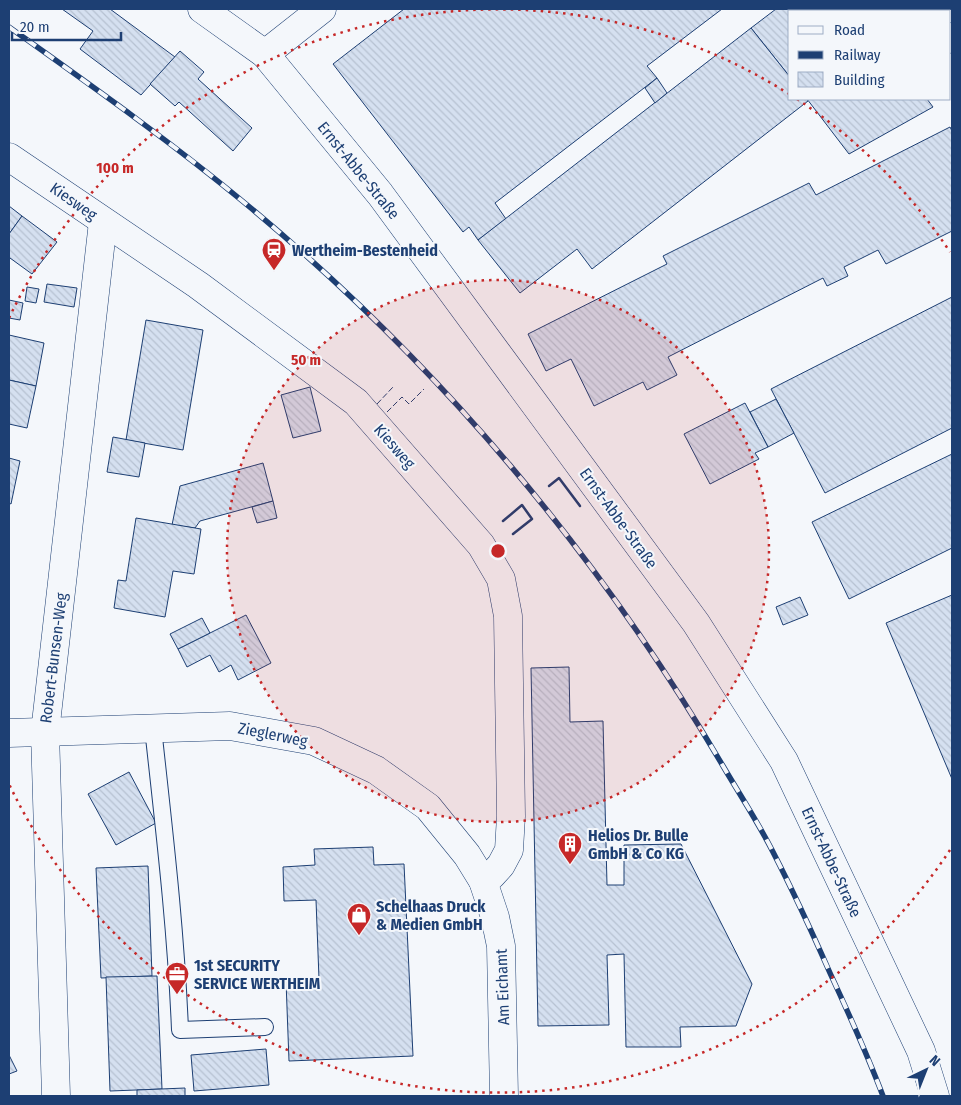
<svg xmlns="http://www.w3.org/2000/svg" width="961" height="1105" viewBox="0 0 961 1105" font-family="'Fira Sans Condensed',sans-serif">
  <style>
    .building { fill: url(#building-back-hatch); stroke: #1d3f73 }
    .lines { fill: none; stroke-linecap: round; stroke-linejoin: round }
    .service-casing { stroke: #1d3f73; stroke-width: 18 }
    .minor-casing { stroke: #1d3f73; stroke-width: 29 }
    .service { stroke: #f4f7fb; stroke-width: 16 }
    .minor { stroke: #f4f7fb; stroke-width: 28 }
    .rail-casing { stroke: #1d3f73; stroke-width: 5.5 }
    .rail { stroke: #f4f7fb; stroke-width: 4; stroke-dasharray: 11; stroke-linecap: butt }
    .fence { stroke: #1d3f73; stroke-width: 1; stroke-dasharray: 6 2.5; stroke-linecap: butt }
    .wall { stroke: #1d3f73; stroke-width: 2.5 }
    .ring { fill: none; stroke: #c62828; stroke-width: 2.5; stroke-dasharray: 2.5 5 }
    .labels { text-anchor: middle; stroke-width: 4; stroke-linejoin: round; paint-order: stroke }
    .street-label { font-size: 16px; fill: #1d3f73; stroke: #f4f7fb }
    .poi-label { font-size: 16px; font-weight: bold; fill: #1d3f73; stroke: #f4f7fb; text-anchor: start }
    .centre { fill: #c62828; stroke: #f4f7fb; stroke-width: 2.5 }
    .ring-label { font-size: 15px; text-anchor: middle; font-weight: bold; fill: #c62828; stroke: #f4f7fb; stroke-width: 4; stroke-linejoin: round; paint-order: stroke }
  </style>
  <defs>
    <pattern id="building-back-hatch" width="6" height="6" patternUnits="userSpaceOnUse" patternTransform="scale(1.25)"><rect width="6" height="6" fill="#d5e0f0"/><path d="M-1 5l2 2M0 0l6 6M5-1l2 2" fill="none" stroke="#b6c1d1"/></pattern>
  </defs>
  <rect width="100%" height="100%" fill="#f4f7fb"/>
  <g class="building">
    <polygon points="62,9 110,9 175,57 141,95 80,49 93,31"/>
    <polygon points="404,9 722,9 647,66 657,78 495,203 506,219 478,240 469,227 463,232 333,64"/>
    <polygon points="776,9 814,9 818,11 790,11 790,77 751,28"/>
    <polygon points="751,28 790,77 790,99 807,99 808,101 592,269 577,249 520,293 478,240"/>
    <polygon points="180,51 204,72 198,79 252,128 233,151 179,102 175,106 150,84"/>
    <polygon points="657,78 667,93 655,103 645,88"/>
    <polygon points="807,99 927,99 933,107 849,154"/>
    <polygon points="950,127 952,131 952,231 886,264 878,250 844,267 848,276 827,286 823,278 668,357 677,375 647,390 643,382 594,406 571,359 546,371 528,334 667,264 663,256 809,183 816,195"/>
    <polygon points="9,206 22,216 9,234"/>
    <polygon points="22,216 57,242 32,274 10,258 9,260 9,234"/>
    <polygon points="47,284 77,288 74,307 44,302"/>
    <polygon points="27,287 39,289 36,303 25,301"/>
    <polygon points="952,297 952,428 825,493 771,389"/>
    <polygon points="9,300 23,303 20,320 9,318"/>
    <polygon points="146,320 203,330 183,450 126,440"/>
    <polygon points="9,335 44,343 36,386 9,380"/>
    <polygon points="9,380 36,386 27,428 9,424"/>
    <polygon points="310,387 321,431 293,438 281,395"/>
    <polygon points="776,399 794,433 768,447 750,412"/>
    <polygon points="745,403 768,447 755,453 759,459 710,484 684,434"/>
    <polygon points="113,437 145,443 139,477 107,472"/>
    <polygon points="952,454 952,548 849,599 812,522"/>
    <polygon points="9,458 20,461 11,504 9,503"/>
    <polygon points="263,463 273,501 200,521 195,528 172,525 180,486"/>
    <polygon points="273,501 277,518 257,523 252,507"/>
    <polygon points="136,518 201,529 194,574 173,571 165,617 114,608 118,580 126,581"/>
    <polygon points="952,595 952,779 886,623"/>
    <polygon points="800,597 808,615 783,625 776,607"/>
    <polygon points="246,615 271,663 238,680 231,665 219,672 210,655 187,667 178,649"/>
    <polygon points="202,618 210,633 178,649 170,634"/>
    <polygon points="569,667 570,722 603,721 607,885 624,885 624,845 681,844 752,984 736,1026 680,1027 681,1047 626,1047 624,954 607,955 609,1025 538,1026 531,668"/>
    <polygon points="129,772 156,823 116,845 88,794"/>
    <polygon points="373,847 374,865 404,864 413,1056 289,1061 286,981 319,979 316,900 284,901 283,867 315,865 314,849"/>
    <polygon points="148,866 152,976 101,978 96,868"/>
    <polygon points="157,976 162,1089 110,1091 106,977"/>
    <polygon points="266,1049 269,1085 194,1091 191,1055"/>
    <polygon points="9,1055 17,1071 9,1074"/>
    <polygon points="185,1088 185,1096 137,1096 137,1090"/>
  </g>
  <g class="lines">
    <defs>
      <path id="service" d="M153,728C164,829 176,929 180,1030L265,1027"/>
      <g id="minor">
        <polyline points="202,9 265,54 380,194 696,623 784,761 921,1051 935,1096"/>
        <polyline points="905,9 909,11"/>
        <polyline points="950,37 952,39"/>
        <polyline points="265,54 322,9"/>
        <polyline points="9,157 198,285 356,402 481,545 501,579 508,616 511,816 509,850 501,865 492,875 483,881"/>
        <polyline points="9,733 230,726 314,741 376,770 428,807 467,855 483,881 495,917 501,946 504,1096"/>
        <polyline points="56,1096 45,732 103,222"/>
      </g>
    </defs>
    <use href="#service" class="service-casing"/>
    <use href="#minor" class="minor-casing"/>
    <use href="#service" class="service"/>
    <use href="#minor" class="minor"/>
    <defs>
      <path id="rail" d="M9,27C89,84 170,141 246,204C437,362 598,553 723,766C740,795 758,822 773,852C793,891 812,932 830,973C849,1014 867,1054 883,1096"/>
    </defs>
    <use href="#rail" class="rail-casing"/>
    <use href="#rail" class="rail"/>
    <g class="fence">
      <polyline points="377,404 393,387"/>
      <polyline points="387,412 402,397 409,404 424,389"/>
      <polyline points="549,486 559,478 580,505"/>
    </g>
    <g class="wall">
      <polyline points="549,486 559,478 580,506"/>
      <polyline points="503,521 522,505 532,519 513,534"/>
    </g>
  </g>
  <circle cx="498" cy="551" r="271" fill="#c62828" fill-opacity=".12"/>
  <g class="ring">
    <circle cx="498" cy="551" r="271"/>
    <path d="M950 850A542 542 0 0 1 9 784M9 318A542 542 0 0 1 789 94M797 99A542 542 0 0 1 950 252"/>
  </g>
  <defs>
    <symbol id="station-pin" viewBox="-11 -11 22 30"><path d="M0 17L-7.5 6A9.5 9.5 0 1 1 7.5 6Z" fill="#c62828" stroke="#f4f7fb"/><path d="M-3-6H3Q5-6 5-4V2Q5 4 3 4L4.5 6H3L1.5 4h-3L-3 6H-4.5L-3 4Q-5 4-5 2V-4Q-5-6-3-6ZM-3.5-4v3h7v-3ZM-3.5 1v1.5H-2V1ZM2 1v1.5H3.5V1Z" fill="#fff"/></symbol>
    <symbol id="building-pin" viewBox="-11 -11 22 30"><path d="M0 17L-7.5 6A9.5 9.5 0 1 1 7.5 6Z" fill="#c62828" stroke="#f4f7fb"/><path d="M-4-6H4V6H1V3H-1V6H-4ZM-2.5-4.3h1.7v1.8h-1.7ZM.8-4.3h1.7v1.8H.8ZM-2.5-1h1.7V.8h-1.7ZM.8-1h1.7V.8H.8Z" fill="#fff"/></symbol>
    <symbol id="shop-pin" viewBox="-11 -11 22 30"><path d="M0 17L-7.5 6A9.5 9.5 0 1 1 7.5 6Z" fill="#c62828" stroke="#f4f7fb"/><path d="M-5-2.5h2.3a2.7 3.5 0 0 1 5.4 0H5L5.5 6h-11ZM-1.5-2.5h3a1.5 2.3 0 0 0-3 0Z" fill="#fff"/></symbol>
    <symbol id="office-pin" viewBox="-11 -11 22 30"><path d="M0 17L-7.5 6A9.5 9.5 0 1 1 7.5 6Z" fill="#c62828" stroke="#f4f7fb"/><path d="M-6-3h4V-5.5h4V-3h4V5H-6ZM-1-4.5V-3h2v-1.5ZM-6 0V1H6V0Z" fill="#fff"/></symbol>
  </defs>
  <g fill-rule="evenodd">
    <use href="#station-pin" x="260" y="236" width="28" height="38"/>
    <use href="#building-pin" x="556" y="830" width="28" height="38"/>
    <use href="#shop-pin" x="345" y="901" width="28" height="38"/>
    <use href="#office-pin" x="163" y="960" width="28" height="38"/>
  </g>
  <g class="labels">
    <g class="street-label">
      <text transform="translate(359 170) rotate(51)" y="6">Ernst-Abbe-Straße</text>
      <text transform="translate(74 201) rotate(35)" y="6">Kiesweg</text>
      <text transform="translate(395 446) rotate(49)" y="6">Kiesweg</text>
      <text transform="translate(619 518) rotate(54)" y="6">Ernst-Abbe-Straße</text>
      <text transform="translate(53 658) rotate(-83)" y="6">Robert-Bunsen-Weg</text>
      <text transform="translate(273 734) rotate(11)" y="6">Zieglerweg</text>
      <text transform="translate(832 862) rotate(65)" y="6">Ernst-Abbe-Straße</text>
      <text transform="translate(502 987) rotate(-92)" y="6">Am Eichamt</text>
    </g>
    <g class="poi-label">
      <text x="292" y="256">Wertheim-Bestenheid</text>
      <text x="588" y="841">Helios Dr. Bulle<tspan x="588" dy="18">GmbH &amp; Co KG</tspan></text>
      <text x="376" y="912">Schelhaas Druck<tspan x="376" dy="18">&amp; Medien GmbH</tspan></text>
      <text x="194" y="971">1st SECURITY<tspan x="194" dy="18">SERVICE WERTHEIM</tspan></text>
    </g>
  </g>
  <circle cx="498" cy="551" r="8" class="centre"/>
  <g class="ring-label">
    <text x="115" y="173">100 m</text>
    <text x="306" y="365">50 m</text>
  </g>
  <rect width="961" height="1105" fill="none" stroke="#1d3f73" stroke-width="20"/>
  <rect x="788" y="10" width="162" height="90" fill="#f4f7fb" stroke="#9eadc5"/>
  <rect x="798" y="26" width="25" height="8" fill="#f4f7fb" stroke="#9eadc5"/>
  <text x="834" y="35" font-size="15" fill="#1d3f73">Road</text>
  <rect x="798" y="51" width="25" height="8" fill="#1d3f73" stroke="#9eadc5"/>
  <text x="834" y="60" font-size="15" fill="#1d3f73">Railway</text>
  <rect x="798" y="72" width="25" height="15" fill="url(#building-back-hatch)" stroke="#9eadc5"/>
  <text x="834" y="85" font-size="15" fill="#1d3f73">Building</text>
  <g transform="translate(926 1070) rotate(43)" stroke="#f4f7fb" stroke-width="4" paint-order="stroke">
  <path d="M0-4L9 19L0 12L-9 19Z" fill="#1d3f73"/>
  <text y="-8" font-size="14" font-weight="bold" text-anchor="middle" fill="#1d3f73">N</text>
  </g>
  <path d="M12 32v8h109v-8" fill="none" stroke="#1d3f73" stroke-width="2.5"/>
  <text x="20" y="32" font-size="15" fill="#1d3f73" stroke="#f4f7fb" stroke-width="4" paint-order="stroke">20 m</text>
</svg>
